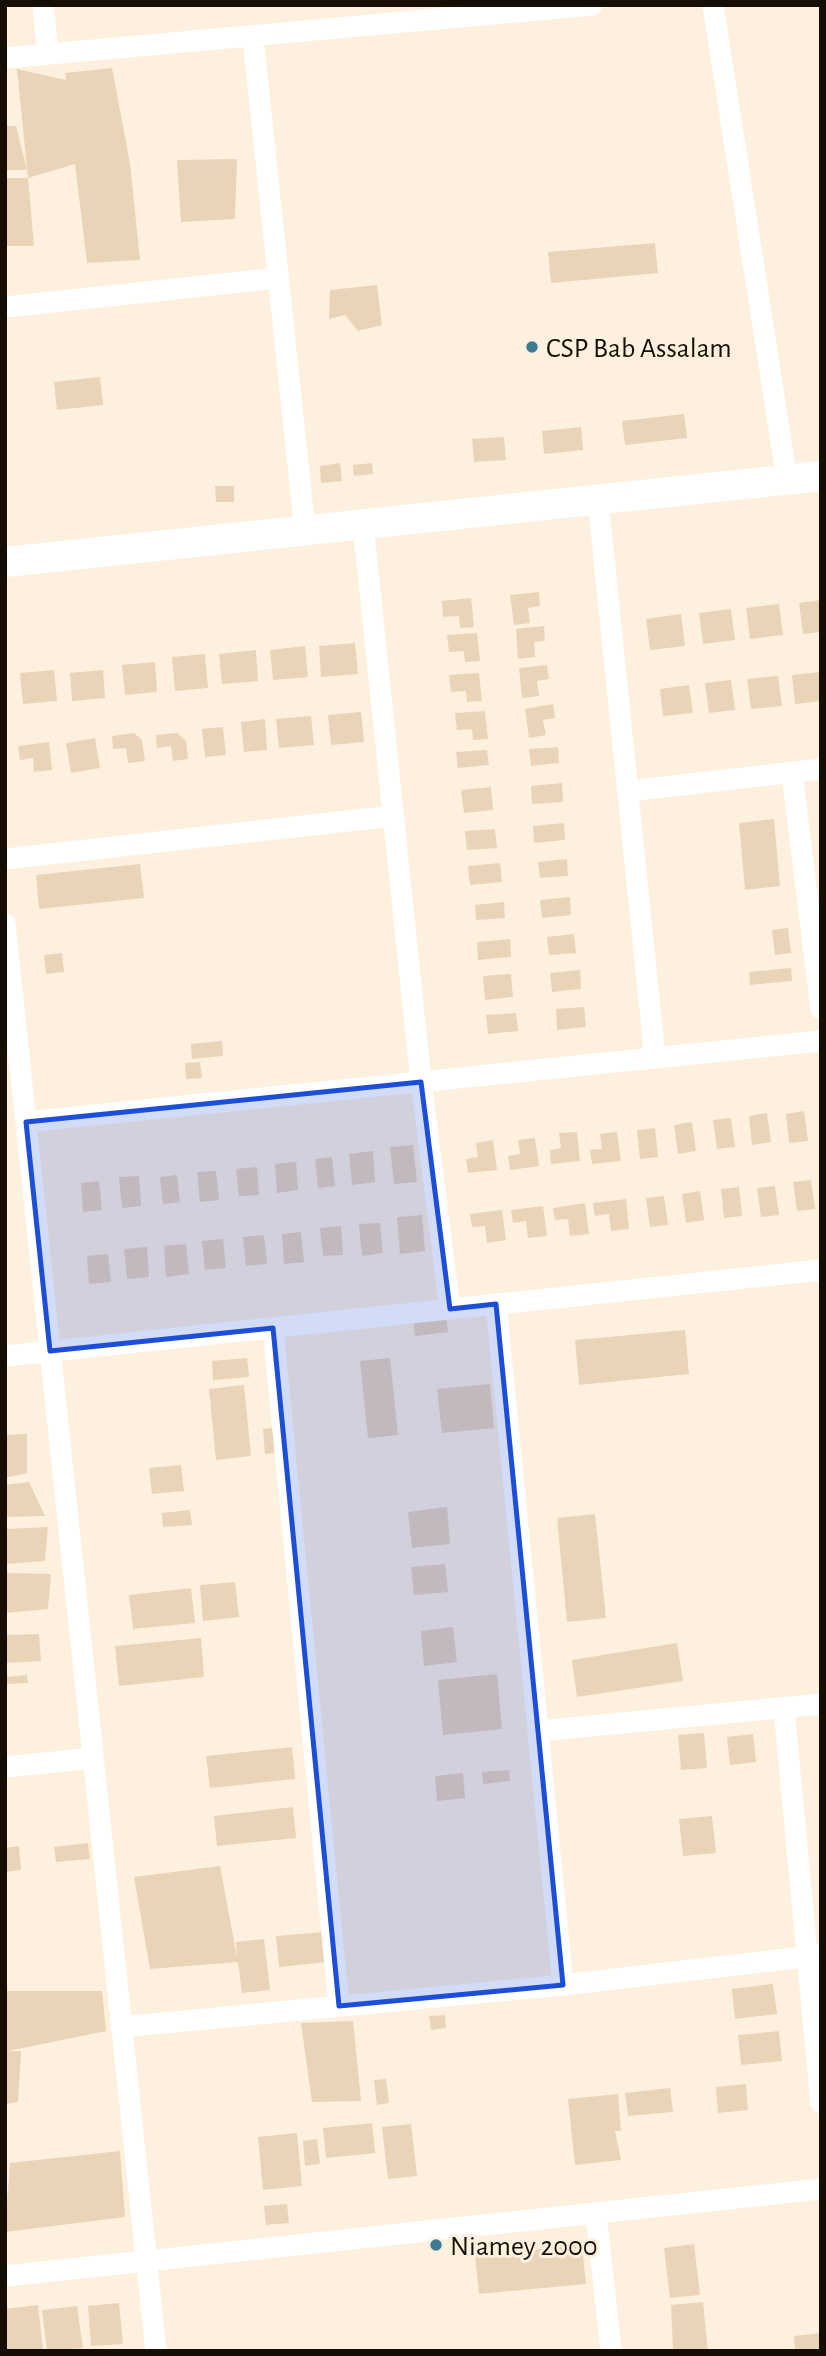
<svg xmlns="http://www.w3.org/2000/svg" width="826" height="2356" viewBox="0 0 826 2356" font-family="'Alegreya Sans',sans-serif">
  <style>
    .building { fill: #ead4b7 }
    .lines { fill: none; stroke-linecap: round; stroke-linejoin: round }
    .street { stroke: #fff; stroke-width: 21 }
    .secondary { stroke: #fff; stroke-width: 30 }
    .marked { fill: #1d4ed8; fill-opacity: 0.2; stroke: #1d4ed8; stroke-width: 5; stroke-linejoin: round }
    .poi-dot { fill: #3e7c92; stroke: #fef0de; stroke-width: 2.5 }
    .labels { text-anchor: middle; stroke-width: 6; stroke-linejoin: round; paint-order: stroke }
    .poi-label { font-size: 28px; fill: #160e05; stroke: #fef0de; text-anchor: start }
  </style>
  <rect width="100%" height="100%" fill="#fef0de"/>
  <g class="building">
    <polygon points="112,68 130,163 140,260 87,263 75,164 28,178 17,69 66,80 65,73"/>
    <polygon points="5,126 16,126 27,170 5,170"/>
    <polygon points="237,159 235,219 181,222 177,160"/>
    <polygon points="5,178 28,178 34,246 5,246"/>
    <polygon points="655,243 658,273 551,283 548,252"/>
    <polygon points="377,285 382,325 358,331 345,315 329,319 330,290"/>
    <polygon points="100,377 103,405 57,410 54,382"/>
    <polygon points="684,414 687,438 625,445 622,421"/>
    <polygon points="581,427 583,450 544,454 542,431"/>
    <polygon points="504,437 506,460 474,462 472,439"/>
    <polygon points="340,463 342,481 321,483 320,466"/>
    <polygon points="372,463 373,474 354,476 353,465"/>
    <polygon points="215,486 234,486 234,502 216,502"/>
    <polygon points="539,592 540,606 528,608 530,623 514,625 510,595"/>
    <polygon points="471,598 474,627 460,628 459,616 443,617 442,601"/>
    <polygon points="821,600 821,632 803,634 799,603"/>
    <polygon points="779,604 783,635 750,639 746,608"/>
    <polygon points="731,609 735,640 703,644 699,613"/>
    <polygon points="681,614 685,646 650,650 646,619"/>
    <polygon points="544,626 545,641 534,642 535,657 518,659 516,629"/>
    <polygon points="477,633 480,661 465,662 464,651 449,652 447,635"/>
    <polygon points="355,643 358,674 321,677 319,646"/>
    <polygon points="305,646 308,677 273,680 270,650"/>
    <polygon points="256,650 258,681 222,684 219,654"/>
    <polygon points="205,654 208,688 175,691 172,657"/>
    <polygon points="155,662 157,692 125,695 122,665"/>
    <polygon points="547,665 549,679 537,681 539,696 522,698 519,668"/>
    <polygon points="54,670 57,701 23,704 20,673"/>
    <polygon points="103,670 105,698 72,701 70,673"/>
    <polygon points="821,672 821,701 795,704 792,675"/>
    <polygon points="479,673 482,701 467,702 466,691 451,692 449,675"/>
    <polygon points="778,676 782,706 751,709 747,679"/>
    <polygon points="731,680 735,710 709,713 705,683"/>
    <polygon points="689,685 693,713 663,716 660,689"/>
    <polygon points="553,704 555,718 543,720 546,735 529,738 525,709"/>
    <polygon points="485,711 488,739 473,740 472,729 457,730 455,713"/>
    <polygon points="361,712 364,742 331,745 328,715"/>
    <polygon points="311,716 314,745 279,748 276,719"/>
    <polygon points="265,719 267,750 244,752 241,722"/>
    <polygon points="223,727 226,755 205,757 202,729"/>
    <polygon points="134,733 142,740 145,761 128,763 126,748 113,749 112,736"/>
    <polygon points="177,733 186,741 188,759 173,761 171,746 157,748 156,735"/>
    <polygon points="95,738 100,768 71,773 66,743"/>
    <polygon points="49,742 52,770 34,772 33,758 20,760 18,746"/>
    <polygon points="558,747 559,763 531,766 529,749"/>
    <polygon points="487,750 489,765 458,768 456,752"/>
    <polygon points="562,783 563,802 532,804 531,786"/>
    <polygon points="491,787 493,810 464,813 461,790"/>
    <polygon points="774,819 780,886 745,890 739,823"/>
    <polygon points="564,823 565,840 534,843 533,826"/>
    <polygon points="495,829 497,848 467,850 465,831"/>
    <polygon points="567,859 568,876 540,878 538,862"/>
    <polygon points="500,863 502,882 470,885 468,866"/>
    <polygon points="140,864 144,898 39,909 36,875"/>
    <polygon points="570,897 571,915 542,918 540,900"/>
    <polygon points="504,902 505,918 476,920 475,905"/>
    <polygon points="788,928 791,953 775,955 772,930"/>
    <polygon points="574,934 576,953 549,955 547,937"/>
    <polygon points="510,939 511,957 478,960 477,942"/>
    <polygon points="62,953 64,972 46,974 44,955"/>
    <polygon points="791,968 792,981 750,985 749,972"/>
    <polygon points="580,970 581,989 552,992 550,973"/>
    <polygon points="511,974 513,997 485,1000 483,976"/>
    <polygon points="584,1007 586,1027 557,1030 556,1009"/>
    <polygon points="516,1013 518,1031 488,1034 486,1015"/>
    <polygon points="222,1041 223,1056 192,1059 191,1044"/>
    <polygon points="200,1062 202,1078 186,1079 185,1063"/>
    <polygon points="804,1111 808,1141 789,1143 786,1114"/>
    <polygon points="767,1113 771,1142 752,1145 749,1116"/>
    <polygon points="731,1118 735,1147 717,1149 713,1120"/>
    <polygon points="692,1122 696,1151 678,1154 674,1125"/>
    <polygon points="655,1128 658,1157 640,1159 637,1130"/>
    <polygon points="577,1132 580,1161 551,1164 550,1150 561,1148 559,1133"/>
    <polygon points="617,1132 621,1161 592,1164 590,1150 602,1149 600,1134"/>
    <polygon points="535,1138 539,1166 510,1170 508,1156 520,1154 518,1140"/>
    <polygon points="493,1140 497,1170 468,1173 466,1159 478,1157 476,1143"/>
    <polygon points="413,1145 417,1182 394,1184 390,1147"/>
    <polygon points="373,1151 375,1182 352,1185 349,1154"/>
    <polygon points="332,1157 335,1186 318,1188 315,1159"/>
    <polygon points="296,1162 298,1190 277,1193 275,1164"/>
    <polygon points="257,1167 259,1195 239,1196 236,1169"/>
    <polygon points="216,1171 219,1200 200,1202 197,1172"/>
    <polygon points="177,1175 180,1202 163,1204 160,1177"/>
    <polygon points="139,1176 141,1206 122,1208 119,1177"/>
    <polygon points="811,1180 815,1209 797,1211 793,1182"/>
    <polygon points="99,1181 102,1210 83,1212 81,1183"/>
    <polygon points="775,1186 779,1215 761,1217 757,1188"/>
    <polygon points="739,1187 742,1216 724,1218 721,1189"/>
    <polygon points="700,1191 704,1220 686,1223 682,1194"/>
    <polygon points="664,1196 668,1225 650,1227 646,1198"/>
    <polygon points="626,1199 629,1229 611,1231 609,1214 595,1216 593,1203"/>
    <polygon points="585,1203 589,1234 570,1236 568,1219 555,1220 553,1208"/>
    <polygon points="543,1206 547,1236 528,1238 526,1221 513,1223 511,1210"/>
    <polygon points="502,1210 506,1240 487,1243 485,1226 472,1227 470,1214"/>
    <polygon points="422,1215 425,1251 400,1254 397,1217"/>
    <polygon points="380,1223 383,1253 362,1256 359,1224"/>
    <polygon points="341,1226 343,1255 323,1256 320,1228"/>
    <polygon points="301,1232 304,1262 284,1264 282,1234"/>
    <polygon points="264,1235 267,1264 246,1266 243,1237"/>
    <polygon points="223,1239 226,1268 205,1270 202,1241"/>
    <polygon points="186,1244 189,1274 166,1277 164,1246"/>
    <polygon points="147,1247 149,1277 127,1279 124,1249"/>
    <polygon points="108,1254 111,1282 89,1284 87,1256"/>
    <polygon points="446,1315 448,1332 415,1336 413,1318"/>
    <polygon points="685,1330 689,1374 579,1385 575,1340"/>
    <polygon points="247,1358 249,1377 213,1380 212,1361"/>
    <polygon points="390,1358 398,1435 368,1438 360,1361"/>
    <polygon points="490,1384 494,1428 442,1433 437,1389"/>
    <polygon points="244,1385 251,1456 216,1460 209,1389"/>
    <polygon points="280,1427 283,1452 265,1454 263,1429"/>
    <polygon points="27,1434 27,1473 5,1478 5,1435"/>
    <polygon points="181,1465 184,1491 152,1494 149,1468"/>
    <polygon points="29,1482 45,1516 5,1517 5,1485"/>
    <polygon points="447,1507 450,1544 412,1548 408,1512"/>
    <polygon points="190,1510 192,1525 163,1527 162,1513"/>
    <polygon points="595,1514 606,1618 567,1622 557,1518"/>
    <polygon points="48,1527 45,1561 5,1564 5,1529"/>
    <polygon points="445,1564 448,1592 414,1595 411,1567"/>
    <polygon points="5,1573 51,1574 48,1609 5,1613"/>
    <polygon points="235,1582 239,1617 203,1621 200,1585"/>
    <polygon points="191,1588 195,1623 133,1629 129,1595"/>
    <polygon points="453,1627 457,1662 424,1666 421,1631"/>
    <polygon points="39,1634 41,1661 5,1663 5,1635"/>
    <polygon points="201,1638 204,1677 119,1686 115,1646"/>
    <polygon points="677,1643 683,1681 577,1697 572,1660"/>
    <polygon points="497,1674 502,1729 443,1735 438,1680"/>
    <polygon points="27,1675 28,1683 5,1684 5,1677"/>
    <polygon points="704,1733 707,1768 681,1770 678,1735"/>
    <polygon points="753,1734 756,1762 730,1765 727,1737"/>
    <polygon points="292,1747 295,1779 210,1788 206,1756"/>
    <polygon points="509,1770 510,1781 483,1784 482,1772"/>
    <polygon points="463,1773 465,1798 437,1801 435,1776"/>
    <polygon points="293,1807 296,1838 217,1846 214,1816"/>
    <polygon points="712,1816 716,1853 683,1856 679,1819"/>
    <polygon points="88,1843 90,1859 56,1862 54,1847"/>
    <polygon points="19,1846 21,1870 5,1872 5,1848"/>
    <polygon points="220,1866 237,1958 236,1942 264,1939 270,1990 242,1993 238,1962 150,1969 134,1877"/>
    <polygon points="324,1932 327,1962 279,1967 276,1936"/>
    <polygon points="773,1984 777,2014 735,2019 732,1989"/>
    <polygon points="6,1991 102,1991 106,2031 8,2051 21,2051 18,2102 5,2104"/>
    <polygon points="445,2015 446,2028 431,2030 429,2016"/>
    <polygon points="353,2021 361,2101 312,2102 301,2023"/>
    <polygon points="779,2031 782,2061 741,2065 738,2035"/>
    <polygon points="386,2079 389,2103 377,2105 374,2080"/>
    <polygon points="746,2084 748,2110 718,2113 716,2087"/>
    <polygon points="670,2088 673,2112 628,2116 625,2093"/>
    <polygon points="618,2094 621,2131 615,2131 621,2160 575,2165 568,2099"/>
    <polygon points="372,2123 375,2153 326,2158 323,2128"/>
    <polygon points="411,2124 417,2176 388,2179 382,2127"/>
    <polygon points="297,2133 302,2186 263,2190 258,2137"/>
    <polygon points="317,2139 320,2164 305,2166 303,2141"/>
    <polygon points="120,2151 125,2217 5,2232 10,2163"/>
    <polygon points="287,2204 289,2223 266,2225 264,2206"/>
    <polygon points="694,2244 700,2295 670,2298 664,2248"/>
    <polygon points="582,2245 586,2284 479,2294 475,2255"/>
    <polygon points="703,2302 708,2351 673,2351 671,2305"/>
    <polygon points="119,2303 123,2344 91,2346 88,2306"/>
    <polygon points="38,2305 43,2349 5,2351 5,2309"/>
    <polygon points="77,2306 83,2348 47,2351 42,2310"/>
    <polygon points="821,2333 821,2351 795,2351 794,2336"/>
  </g>
  <g class="lines">
    <g class="street">
      <polyline points="43,5 48,53"/>
      <polyline points="713,5 787,480"/>
      <polyline points="253,38 305,531"/>
      <polyline points="5,58 592,5"/>
      <polyline points="5,307 278,278"/>
      <polyline points="598,500 655,1058"/>
      <polyline points="363,524 421,1082 450,1309"/>
      <polyline points="792,773 821,1009"/>
      <polyline points="629,791 821,769"/>
      <polyline points="5,859 393,816"/>
      <polyline points="5,924 156,2351"/>
      <polyline points="26,1122 821,1041"/>
      <polyline points="496,1304 563,1985"/>
      <polyline points="273,1328 339,2006"/>
      <polyline points="5,1356 821,1270"/>
      <polyline points="784,1709 821,2103"/>
      <polyline points="538,1731 821,1704"/>
      <polyline points="5,1767 93,1758"/>
      <polyline points="121,2027 563,1985 821,1955"/>
      <polyline points="596,2213 611,2351"/>
      <polyline points="5,2276 821,2189"/>
    </g>
    <polyline class="secondary" points="5,562 821,476"/>
  </g>
  <path class="marked" d="M421,1082L450,1309L496,1304L563,1985L339,2006L273,1328L50,1351L26,1122Z"/>
  <g class="poi-dot">
    <circle cx="532" cy="347" r="7"/>
    <circle cx="436" cy="2245" r="7"/>
  </g>
  <g class="labels">
    <g class="poi-label">
      <text x="546" y="357">CSP Bab Assalam</text>
      <text x="450" y="2255">Niamey 2000</text>
    </g>
  </g>
  <rect width="826" height="2356" fill="none" stroke="#160e05" stroke-width="14"/>
</svg>
